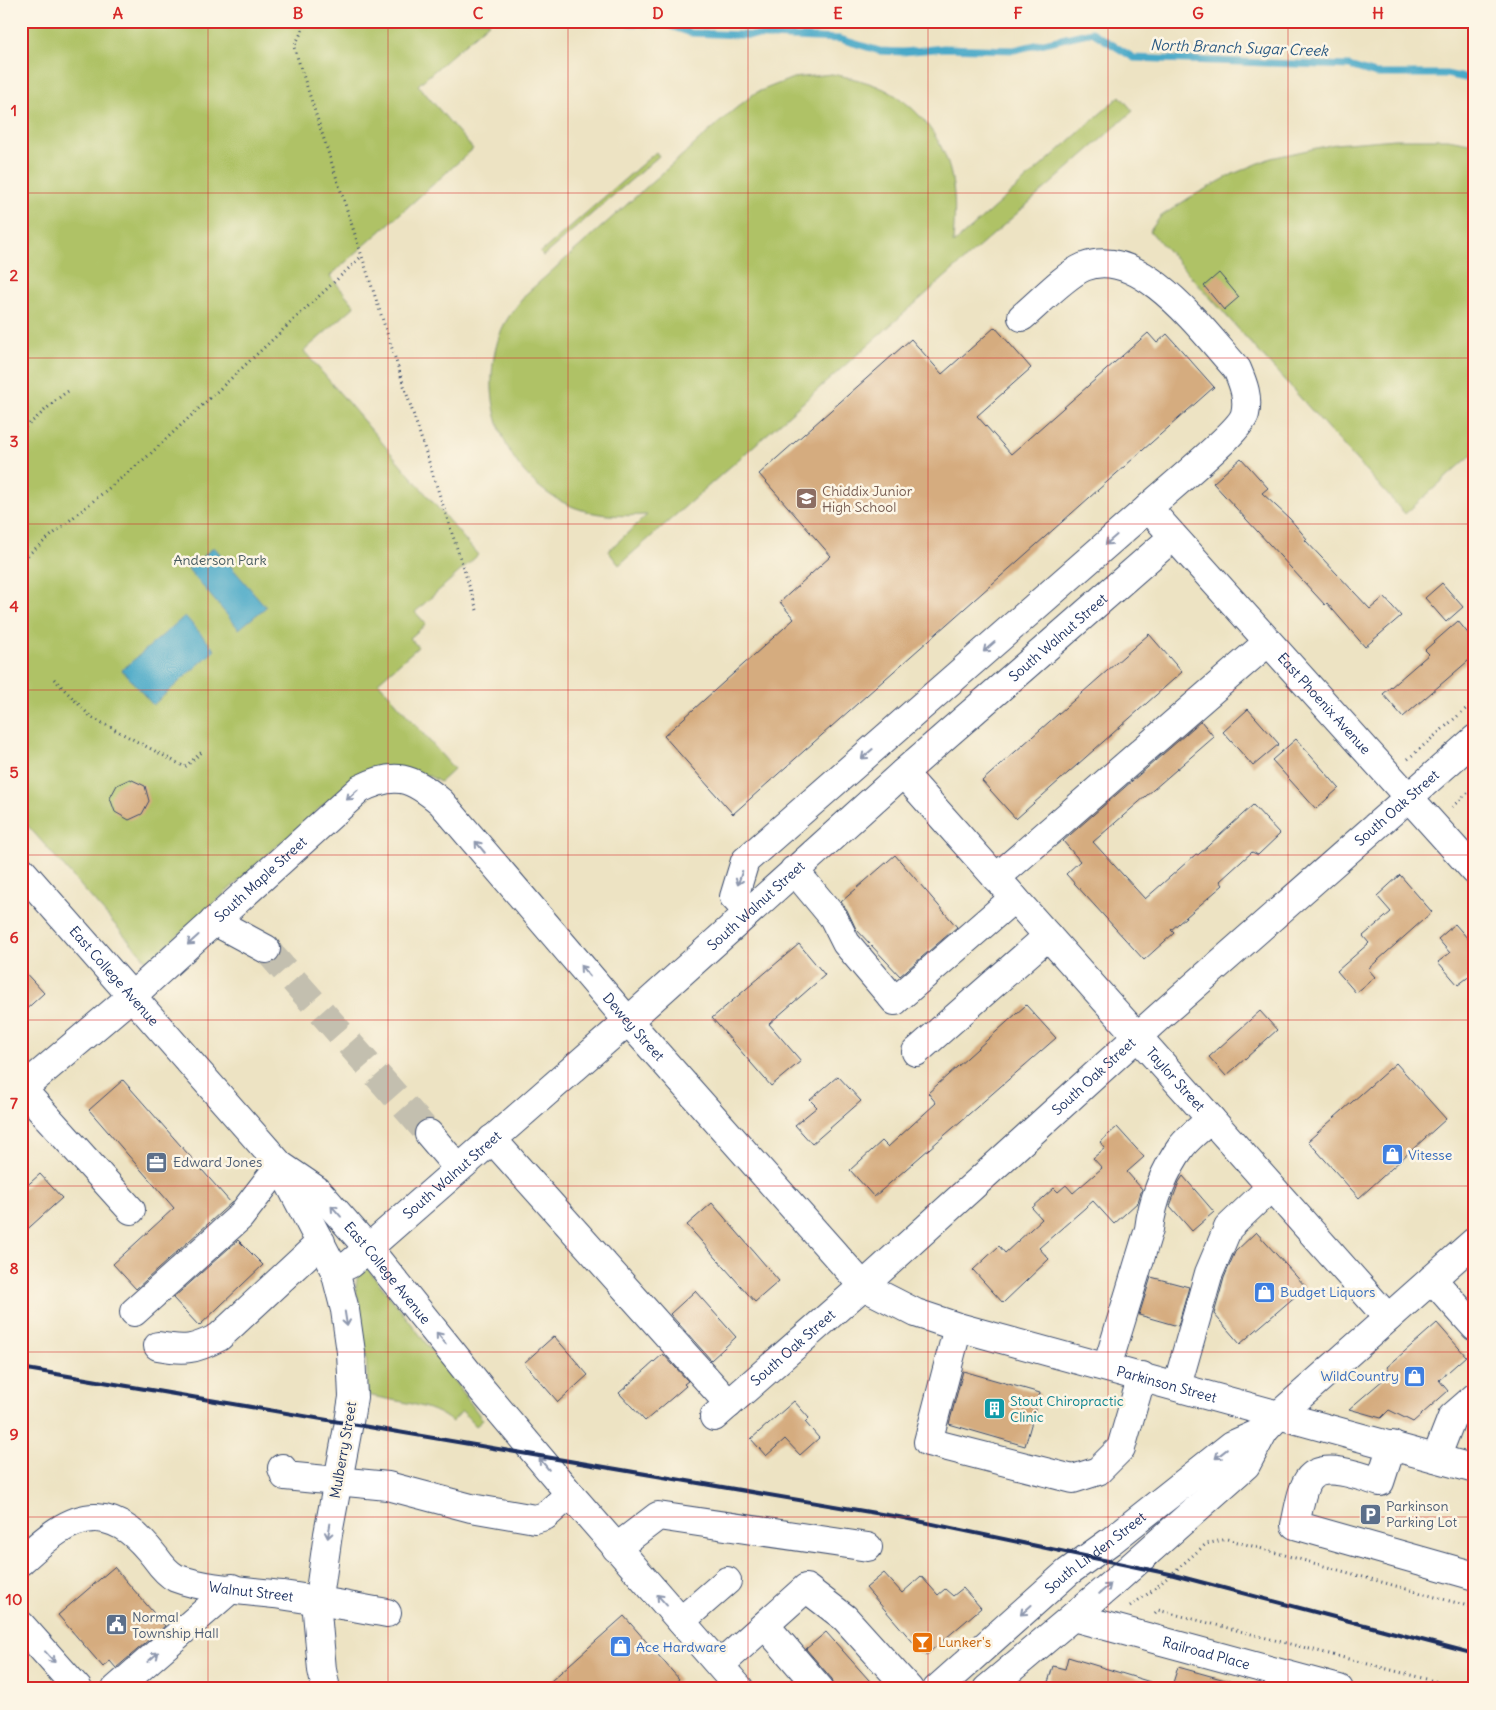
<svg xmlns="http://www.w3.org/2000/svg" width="1496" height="1710" viewBox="0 0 1496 1710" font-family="Delius,sans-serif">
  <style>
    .green { fill: #afc266; stroke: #657862 }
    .water { fill: #49a9c8; stroke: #326c93 }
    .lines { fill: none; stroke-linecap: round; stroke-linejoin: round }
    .stream { stroke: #49a9c8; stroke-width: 7 }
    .building { fill: #d5ac7f }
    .minor-tunnel { stroke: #c3bfaf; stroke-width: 28; stroke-dasharray: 28 14; stroke-linecap: butt }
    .minor-casing { stroke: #3a4a6d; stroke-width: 30 }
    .major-casing { stroke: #3a4a6d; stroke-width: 30 }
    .path { stroke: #3a4a6d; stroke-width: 3; stroke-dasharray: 1 4; stroke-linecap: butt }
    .minor { stroke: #fff; stroke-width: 28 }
    .major { stroke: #fff; stroke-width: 28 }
    .rail { stroke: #1b2f5e; stroke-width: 4 }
    .oneway { stroke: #8d97ae }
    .grid { fill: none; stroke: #d62828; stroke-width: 1; stroke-opacity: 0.55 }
    .labels { text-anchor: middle; stroke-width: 5; stroke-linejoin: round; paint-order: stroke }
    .education-label { font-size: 14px; fill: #785e54; stroke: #fcf5e5; text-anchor: start }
    .park-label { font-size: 14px; fill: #475b60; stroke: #fcf5e5 }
    .street-label { font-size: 14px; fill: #1b2f5e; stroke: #fcf5e5 }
    .shop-label { font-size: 14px; fill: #366cbe; stroke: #fcf5e5; text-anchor: start }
    .service-label { font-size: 14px; fill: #4e5e75; stroke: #fcf5e5; text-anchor: start }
    .culture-label { font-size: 14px; fill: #0d838f; stroke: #fcf5e5; text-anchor: start }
    .food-label { font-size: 14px; fill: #c56008; stroke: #fcf5e5; text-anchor: start }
    .water-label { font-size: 15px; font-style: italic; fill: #2b5a83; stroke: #fcf5e5 }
    .neatline { fill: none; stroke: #d62828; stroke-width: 2 }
    .grid-label { font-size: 16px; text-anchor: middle; font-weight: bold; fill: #d62828 }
  </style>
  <rect width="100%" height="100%" fill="#fcf5e5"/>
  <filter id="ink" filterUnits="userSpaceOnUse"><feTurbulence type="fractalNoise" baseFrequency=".02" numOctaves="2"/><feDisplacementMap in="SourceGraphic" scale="10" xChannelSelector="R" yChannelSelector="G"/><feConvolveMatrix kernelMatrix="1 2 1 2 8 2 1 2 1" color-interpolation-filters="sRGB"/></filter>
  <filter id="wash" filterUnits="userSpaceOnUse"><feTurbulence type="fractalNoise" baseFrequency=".0096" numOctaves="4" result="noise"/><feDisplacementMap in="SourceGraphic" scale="20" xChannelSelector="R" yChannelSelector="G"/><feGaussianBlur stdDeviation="1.12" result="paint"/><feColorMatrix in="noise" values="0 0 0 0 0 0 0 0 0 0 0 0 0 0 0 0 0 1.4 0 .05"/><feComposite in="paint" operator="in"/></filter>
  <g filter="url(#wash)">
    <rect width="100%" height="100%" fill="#ede3c3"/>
    <g class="green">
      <polygon points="21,21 491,21 418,85 473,149 330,276 355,306 304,351 478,555 415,612 426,624 410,638 418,647 378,682 454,769 440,782 427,775 350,781 158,953 147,961 21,818"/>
      <path d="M832,74C847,77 862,80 877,86C917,102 948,143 953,186C956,205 954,225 953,244L1120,96L1133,111L619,565L608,551L647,515C622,516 601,517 576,508C506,482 476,402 500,334C505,319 517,306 527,293L730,113L755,93L793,78Z"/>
      <polygon points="1396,139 1448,139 1475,144 1475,452 1405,514 1150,231 1160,217 1189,198 1233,174 1271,158 1335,144"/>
      <polygon points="656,152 659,156 543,256 540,253"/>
      <path d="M367,1268L414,1327L483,1420L476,1426L462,1411L452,1422C430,1403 395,1402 368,1395L366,1352L358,1298L355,1290L359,1269Z"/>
    </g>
    <g class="water">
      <polygon points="214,547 266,607 239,629 188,569"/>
      <polygon points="185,616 215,650 153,705 122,670"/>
    </g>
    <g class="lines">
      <polyline class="stream" points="593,21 667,25 691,33 840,39 880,51 903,52 944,48 1014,50 1092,32 1134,58 1349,66 1376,74 1446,74 1475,80"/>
    </g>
    <g id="blocks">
      <g class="building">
        <polygon points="1219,273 1239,297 1224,310 1204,286"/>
        <polygon points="995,327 1031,368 977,416 1011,454 1148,333 1157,343 1167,334 1214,387 733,814 664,736 794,619 780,602 831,556 759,474 911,339 942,374"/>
        <polygon points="1241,458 1268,488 1262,493 1290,519 1307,539 1305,540 1370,609 1384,597 1401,616 1365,647 1327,603 1325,605 1213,483"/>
        <polygon points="1442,583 1463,607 1446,622 1425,598"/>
        <polygon points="1458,621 1475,642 1475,655 1403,717 1383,694 1429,654 1425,650"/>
        <polygon points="1149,634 1182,672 1016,819 982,781"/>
        <polygon points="1248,709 1279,744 1253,766 1223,732"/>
        <polygon points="1201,721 1214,737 1093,842 1145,899 1196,854 1198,855 1253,805 1280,834 1258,855 1252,852 1220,881 1223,885 1171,930 1174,933 1144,960 1066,874 1080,861 1063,841"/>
        <polygon points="1296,739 1339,788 1316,809 1272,760"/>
        <polygon points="130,779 145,786 149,801 142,814 129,820 115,812 110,798 117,785"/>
        <polygon points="895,855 957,927 900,976 856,929 847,910 841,902"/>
        <polygon points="1400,875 1432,912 1368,969 1375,977 1356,993 1337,971 1369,943 1363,936 1391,912 1377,896"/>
        <polygon points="1455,924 1475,947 1475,972 1458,985 1438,962 1450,953 1438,939"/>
        <polygon points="799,944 825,975 769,1024 801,1061 771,1086 712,1018"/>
        <polygon points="21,968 44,993 21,1014"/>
        <polygon points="1026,1005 1056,1038 874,1197 850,1170 882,1141 888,1147 936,1103 928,1093"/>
        <polygon points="1260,1011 1277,1030 1226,1076 1209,1057"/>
        <polygon points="1396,1063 1446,1119 1359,1198 1308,1141"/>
        <polygon points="838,1076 861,1101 812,1144 795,1125 817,1107 810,1100"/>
        <polygon points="123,1080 231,1203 136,1289 113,1264 174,1208 89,1110"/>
        <polygon points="1117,1127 1144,1157 1127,1172 1142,1189 1138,1202 1114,1224 1093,1201 1039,1248 1049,1259 1003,1303 973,1270 999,1246 1005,1253 1042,1219 1032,1208 1054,1188 1058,1192 1066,1185 1073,1193 1102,1168 1093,1158 1105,1148 1100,1142"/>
        <polygon points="40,1174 62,1198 21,1235 21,1191"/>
        <polygon points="1183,1176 1214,1212 1192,1231 1170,1206 1179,1182"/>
        <polygon points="712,1203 779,1281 755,1302 687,1225"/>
        <polygon points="1256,1232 1306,1287 1240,1344 1214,1314 1224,1278 1235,1252"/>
        <polygon points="238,1240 263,1265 199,1326 173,1298"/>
        <polygon points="1151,1277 1189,1287 1178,1326 1139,1315"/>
        <polygon points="695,1291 736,1337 711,1360 670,1314"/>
        <polygon points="1437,1323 1466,1356 1439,1380 1448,1391 1413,1422 1389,1410 1381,1418 1349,1409 1391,1373 1387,1367"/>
        <polygon points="554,1336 588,1375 558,1402 524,1363"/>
        <polygon points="663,1354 688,1381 684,1384 686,1386 645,1421 619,1393"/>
        <polygon points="963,1371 1040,1393 1025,1446 949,1424"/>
        <polygon points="794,1401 809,1418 805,1422 819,1438 800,1455 785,1439 766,1456 751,1439"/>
        <polygon points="114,1567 165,1626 116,1668 110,1661 103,1667 58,1615"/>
        <polygon points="884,1573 902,1593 921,1576 938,1595 945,1589 953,1596 963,1588 981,1608 925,1656 866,1588"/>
        <polygon points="624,1616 679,1679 668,1689 542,1689"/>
        <polygon points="826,1632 877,1689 835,1689 832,1679 806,1649"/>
        <polygon points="1068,1657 1157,1684 1156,1689 1046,1689 1053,1666 1065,1669"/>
        <polygon points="1178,1667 1236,1683 1235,1689 1171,1689"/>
      </g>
    </g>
  </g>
  <g filter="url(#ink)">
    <use href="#blocks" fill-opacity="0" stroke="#3a4a6d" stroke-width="1"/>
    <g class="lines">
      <polyline class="minor-tunnel" points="266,949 429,1134"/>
      <defs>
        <g id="minor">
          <path id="s1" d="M1022,317C1039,303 1065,275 1084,267C1141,244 1204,333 1237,369C1243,383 1249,398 1245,414C1241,431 1165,492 1148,508L1475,871"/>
          <path id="s2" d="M903,773L1388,1318"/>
          <polyline points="794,870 833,917 846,943 895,1001 1014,898"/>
          <polyline points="996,878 1268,642"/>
          <polyline points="748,912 734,897 745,861 1148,508"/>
          <polyline points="214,921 266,949"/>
          <polyline points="916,1052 1048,936"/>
          <polyline points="22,1089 131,1210"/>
          <path id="s3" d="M21,1090L132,996L360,789C395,771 411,777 441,802L628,1021L863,1286L916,1313L958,1327L1475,1469"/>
          <polyline points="429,1134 458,1168"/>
          <polyline points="492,1139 729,1404"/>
          <path id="s4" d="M335,1271L350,1264L628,1021L903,773L1173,537"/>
          <polyline points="1432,1279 1475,1327"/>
          <polyline points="134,1312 240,1217 280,1165"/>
          <polyline points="958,1327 928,1442 1073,1479 1098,1471 1121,1448 1142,1376"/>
          <path d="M158,1346C185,1351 194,1350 219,1337L321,1242"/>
          <path d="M1107,1367L1149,1229C1152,1201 1165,1169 1182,1146C1190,1136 1201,1128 1211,1119"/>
          <polyline points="1177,1386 1209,1273 1228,1228 1271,1187"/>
          <path id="s5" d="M714,1417L863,1286L1160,1016L1475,739"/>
          <path d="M1392,1445L1380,1482C1361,1477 1322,1460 1308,1480C1301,1490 1298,1513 1295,1525L1475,1576"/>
          <polyline points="1436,1458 1452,1417 1475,1397"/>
          <polyline points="282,1468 285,1476 388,1486 471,1508 535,1519 545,1516 570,1494"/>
          <polyline points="616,1548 658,1516 868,1547"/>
          <path id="s6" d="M21,1561C41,1543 68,1517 96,1518C122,1519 140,1538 155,1557C160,1564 168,1574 176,1578C205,1589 250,1591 282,1595C317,1600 352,1607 387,1613"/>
          <path id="s7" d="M1073,1617L1339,1689"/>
          <polyline points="681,1621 727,1581"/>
          <polyline points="21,1625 78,1689"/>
          <polyline points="765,1625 820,1689"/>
          <polyline points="720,1665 806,1588 845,1618 909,1689"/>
          <polyline points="116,1689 232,1588"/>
        </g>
        <g id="major">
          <path id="s8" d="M21,870L280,1165L318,1191L368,1248L483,1391L570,1494L740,1689"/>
          <polyline points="282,1169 335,1271 345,1310 351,1352 353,1397 349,1422 328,1534 317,1612 322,1670 326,1689"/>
          <path id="s9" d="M937,1689L1068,1572L1111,1541L1232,1445L1264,1431"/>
          <polyline points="987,1689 1114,1582 1246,1465 1264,1431 1280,1414 1475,1241"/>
        </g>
      </defs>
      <use href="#minor" class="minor-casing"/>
      <use href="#major" class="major-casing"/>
      <g class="path">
        <polyline points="307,21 294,47 477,610"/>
        <path d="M21,430C39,418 52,401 70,390"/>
        <polyline points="21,563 30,553 148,456 362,256"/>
        <polyline points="54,679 91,717 185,767 203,751"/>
        <polyline points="1408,759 1475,701"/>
        <polyline points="1452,807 1475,786"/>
        <polyline points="1130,1606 1152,1591 1206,1544 1227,1539 1475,1608"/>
        <polyline points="1155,1613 1158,1610 1465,1689"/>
      </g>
      <use href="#minor" class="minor"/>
      <use href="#major" class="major"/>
      <polyline class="rail" points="21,1368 899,1517 1170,1574 1475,1654"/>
    </g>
    <defs><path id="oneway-shaft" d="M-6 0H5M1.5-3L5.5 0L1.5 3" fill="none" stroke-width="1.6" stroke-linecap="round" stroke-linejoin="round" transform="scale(1.25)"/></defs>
    <g class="oneway">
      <use href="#oneway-shaft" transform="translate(1111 540) rotate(139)"/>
      <use href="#oneway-shaft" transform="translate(989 647) rotate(139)"/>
      <use href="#oneway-shaft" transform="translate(867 754) rotate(139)"/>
      <use href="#oneway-shaft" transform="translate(352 795) rotate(138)"/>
      <use href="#oneway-shaft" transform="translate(480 847) rotate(-130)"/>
      <use href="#oneway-shaft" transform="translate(740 878) rotate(108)"/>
      <use href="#oneway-shaft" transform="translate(193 940) rotate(138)"/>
      <use href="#oneway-shaft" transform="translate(585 971) rotate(-130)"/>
      <use href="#oneway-shaft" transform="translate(336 1211) rotate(-131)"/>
      <use href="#oneway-shaft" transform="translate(346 1319) rotate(81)"/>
      <use href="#oneway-shaft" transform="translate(441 1338) rotate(-129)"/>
      <use href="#oneway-shaft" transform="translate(1221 1454) rotate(142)"/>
      <use href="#oneway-shaft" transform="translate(544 1464) rotate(-130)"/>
      <use href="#oneway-shaft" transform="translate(329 1531) rotate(100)"/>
      <use href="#oneway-shaft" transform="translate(1105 1589) rotate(-40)"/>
      <use href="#oneway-shaft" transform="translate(662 1600) rotate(-132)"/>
      <use href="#oneway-shaft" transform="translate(1026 1610) rotate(138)"/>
      <use href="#oneway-shaft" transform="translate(50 1657) rotate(48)"/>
      <use href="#oneway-shaft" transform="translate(153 1657) rotate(-41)"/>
    </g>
  </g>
  <path class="grid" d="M208,21V1689M388,21V1689M568,21V1689M748,21V1689M928,21V1689M1108,21V1689M1288,21V1689M21,193H1475M21,358H1475M21,524H1475M21,690H1475M21,855H1475M21,1020H1475M21,1186H1475M21,1352H1475M21,1517H1475"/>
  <defs>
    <symbol id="school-square" viewBox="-11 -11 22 22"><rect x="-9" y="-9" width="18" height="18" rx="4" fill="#8d6e63" stroke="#fcf5e5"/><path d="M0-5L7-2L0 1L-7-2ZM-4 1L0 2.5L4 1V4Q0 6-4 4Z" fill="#fff"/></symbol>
    <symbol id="shop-square" viewBox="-11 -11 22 22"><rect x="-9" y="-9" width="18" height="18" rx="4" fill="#3f7fe0" stroke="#fcf5e5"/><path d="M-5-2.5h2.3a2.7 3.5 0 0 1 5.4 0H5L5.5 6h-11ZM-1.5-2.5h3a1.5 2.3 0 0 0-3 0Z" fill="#fff"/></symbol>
    <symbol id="office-square" viewBox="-11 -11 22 22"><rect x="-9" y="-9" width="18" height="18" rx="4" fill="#5c6f8a" stroke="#fcf5e5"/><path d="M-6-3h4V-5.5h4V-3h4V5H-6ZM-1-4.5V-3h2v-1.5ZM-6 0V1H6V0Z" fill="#fff"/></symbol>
    <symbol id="building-square" viewBox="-11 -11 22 22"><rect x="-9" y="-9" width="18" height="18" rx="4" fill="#0f9aa8" stroke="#fcf5e5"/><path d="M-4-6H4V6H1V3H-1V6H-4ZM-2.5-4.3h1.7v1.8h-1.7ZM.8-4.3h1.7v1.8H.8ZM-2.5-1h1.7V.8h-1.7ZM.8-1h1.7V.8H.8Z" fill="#fff"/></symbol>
    <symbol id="parking-square" viewBox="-11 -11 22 22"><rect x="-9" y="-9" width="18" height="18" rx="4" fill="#5c6f8a" stroke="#fcf5e5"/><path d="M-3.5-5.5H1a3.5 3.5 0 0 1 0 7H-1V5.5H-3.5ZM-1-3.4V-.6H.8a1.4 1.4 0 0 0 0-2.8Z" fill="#fff"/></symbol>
    <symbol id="civic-square" viewBox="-11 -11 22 22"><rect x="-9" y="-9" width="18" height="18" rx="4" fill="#5c6f8a" stroke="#fcf5e5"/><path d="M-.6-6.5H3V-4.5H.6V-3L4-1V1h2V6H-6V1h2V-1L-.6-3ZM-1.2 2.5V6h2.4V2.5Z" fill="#fff"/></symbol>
    <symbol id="bar-square" viewBox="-11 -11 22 22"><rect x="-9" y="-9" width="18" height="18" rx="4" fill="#e8710a" stroke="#fcf5e5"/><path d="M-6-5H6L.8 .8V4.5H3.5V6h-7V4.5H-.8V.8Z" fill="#fff"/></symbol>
  </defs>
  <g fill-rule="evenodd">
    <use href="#school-square" x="794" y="486" width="25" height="25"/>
    <use href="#shop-square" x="1380" y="1142" width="25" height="25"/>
    <use href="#office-square" x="144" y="1150" width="25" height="25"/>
    <use href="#shop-square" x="1252" y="1280" width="25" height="25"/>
    <use href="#shop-square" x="1402" y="1364" width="25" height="25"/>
    <use href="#building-square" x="982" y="1396" width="25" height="25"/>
    <use href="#parking-square" x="1358" y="1502" width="25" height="25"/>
    <use href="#civic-square" x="104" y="1612" width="25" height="25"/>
    <use href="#bar-square" x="910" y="1630" width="25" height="25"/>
    <use href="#shop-square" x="608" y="1634" width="25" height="25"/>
  </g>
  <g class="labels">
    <g class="education-label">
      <text x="822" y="496">Chiddix Junior<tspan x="822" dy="16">High School</tspan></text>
    </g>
    <g class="park-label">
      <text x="220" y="565">Anderson Park</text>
    </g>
    <g class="street-label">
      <text dy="5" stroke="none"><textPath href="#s4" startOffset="962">South Walnut Street</textPath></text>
      <text dy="5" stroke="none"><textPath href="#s1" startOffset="720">East Phoenix Avenue</textPath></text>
      <text dy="5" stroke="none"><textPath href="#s5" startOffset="915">South Oak Street</textPath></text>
      <text dy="5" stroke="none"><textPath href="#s3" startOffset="319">South Maple Street</textPath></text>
      <text dy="5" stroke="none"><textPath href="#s4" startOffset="558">South Walnut Street</textPath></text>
      <text dy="5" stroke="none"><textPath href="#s8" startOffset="141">East College Avenue</textPath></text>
      <text dy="5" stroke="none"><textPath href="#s3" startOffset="839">Dewey Street</textPath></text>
      <text dy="5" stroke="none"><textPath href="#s5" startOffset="510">South Oak Street</textPath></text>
      <text dy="5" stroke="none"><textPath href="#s2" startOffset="410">Taylor Street</textPath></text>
      <text dy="5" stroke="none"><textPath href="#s4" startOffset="152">South Walnut Street</textPath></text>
      <text dy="5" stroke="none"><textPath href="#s8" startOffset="546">East College Avenue</textPath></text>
      <text dy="5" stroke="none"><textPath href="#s5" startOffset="105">South Oak Street</textPath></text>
      <text dy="5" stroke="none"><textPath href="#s3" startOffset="1505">Parkinson Street</textPath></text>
      <text transform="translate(343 1450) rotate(-80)" y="5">Mulberry Street</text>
      <text dy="5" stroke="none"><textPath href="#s9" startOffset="209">South Linden Street</textPath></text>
      <text dy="5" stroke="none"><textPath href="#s6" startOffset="268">Walnut Street</textPath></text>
      <text dy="5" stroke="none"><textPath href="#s7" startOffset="138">Railroad Place</textPath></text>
    </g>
    <g class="shop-label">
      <text x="1408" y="1160">Vitesse</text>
      <text x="1280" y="1297">Budget Liquors</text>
      <text x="1399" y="1381" text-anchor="end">WildCountry</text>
      <text x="636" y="1652">Ace Hardware</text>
    </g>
    <g class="service-label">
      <text x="173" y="1167">Edward Jones</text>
      <text x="1386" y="1511">Parkinson<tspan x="1386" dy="16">Parking Lot</tspan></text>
      <text x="132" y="1622">Normal<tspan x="132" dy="16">Township Hall</tspan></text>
    </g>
    <g class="culture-label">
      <text x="1010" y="1406">Stout Chiropractic<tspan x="1010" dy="16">Clinic</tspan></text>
    </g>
    <g class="food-label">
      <text x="938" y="1647">Lunker's</text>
    </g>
    <g class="water-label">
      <text transform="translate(1239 48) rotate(2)" y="5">North Branch Sugar Creek</text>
    </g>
  </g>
  <rect width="1496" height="1710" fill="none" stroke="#fcf5e5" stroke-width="55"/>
  <rect x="28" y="28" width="1440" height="1654" class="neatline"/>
  <g class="grid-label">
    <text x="118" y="19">A</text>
    <text x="298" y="19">B</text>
    <text x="478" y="19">C</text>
    <text x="658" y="19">D</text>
    <text x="838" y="19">E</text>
    <text x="1018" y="19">F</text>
    <text x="1198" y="19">G</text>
    <text x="1378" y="19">H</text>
    <text x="14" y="116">1</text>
    <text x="14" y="281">2</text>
    <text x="14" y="447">3</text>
    <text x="14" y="612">4</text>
    <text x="14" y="778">5</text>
    <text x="14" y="943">6</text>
    <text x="14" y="1109">7</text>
    <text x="14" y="1274">8</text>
    <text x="14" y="1440">9</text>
    <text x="14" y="1605">10</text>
  </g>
</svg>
